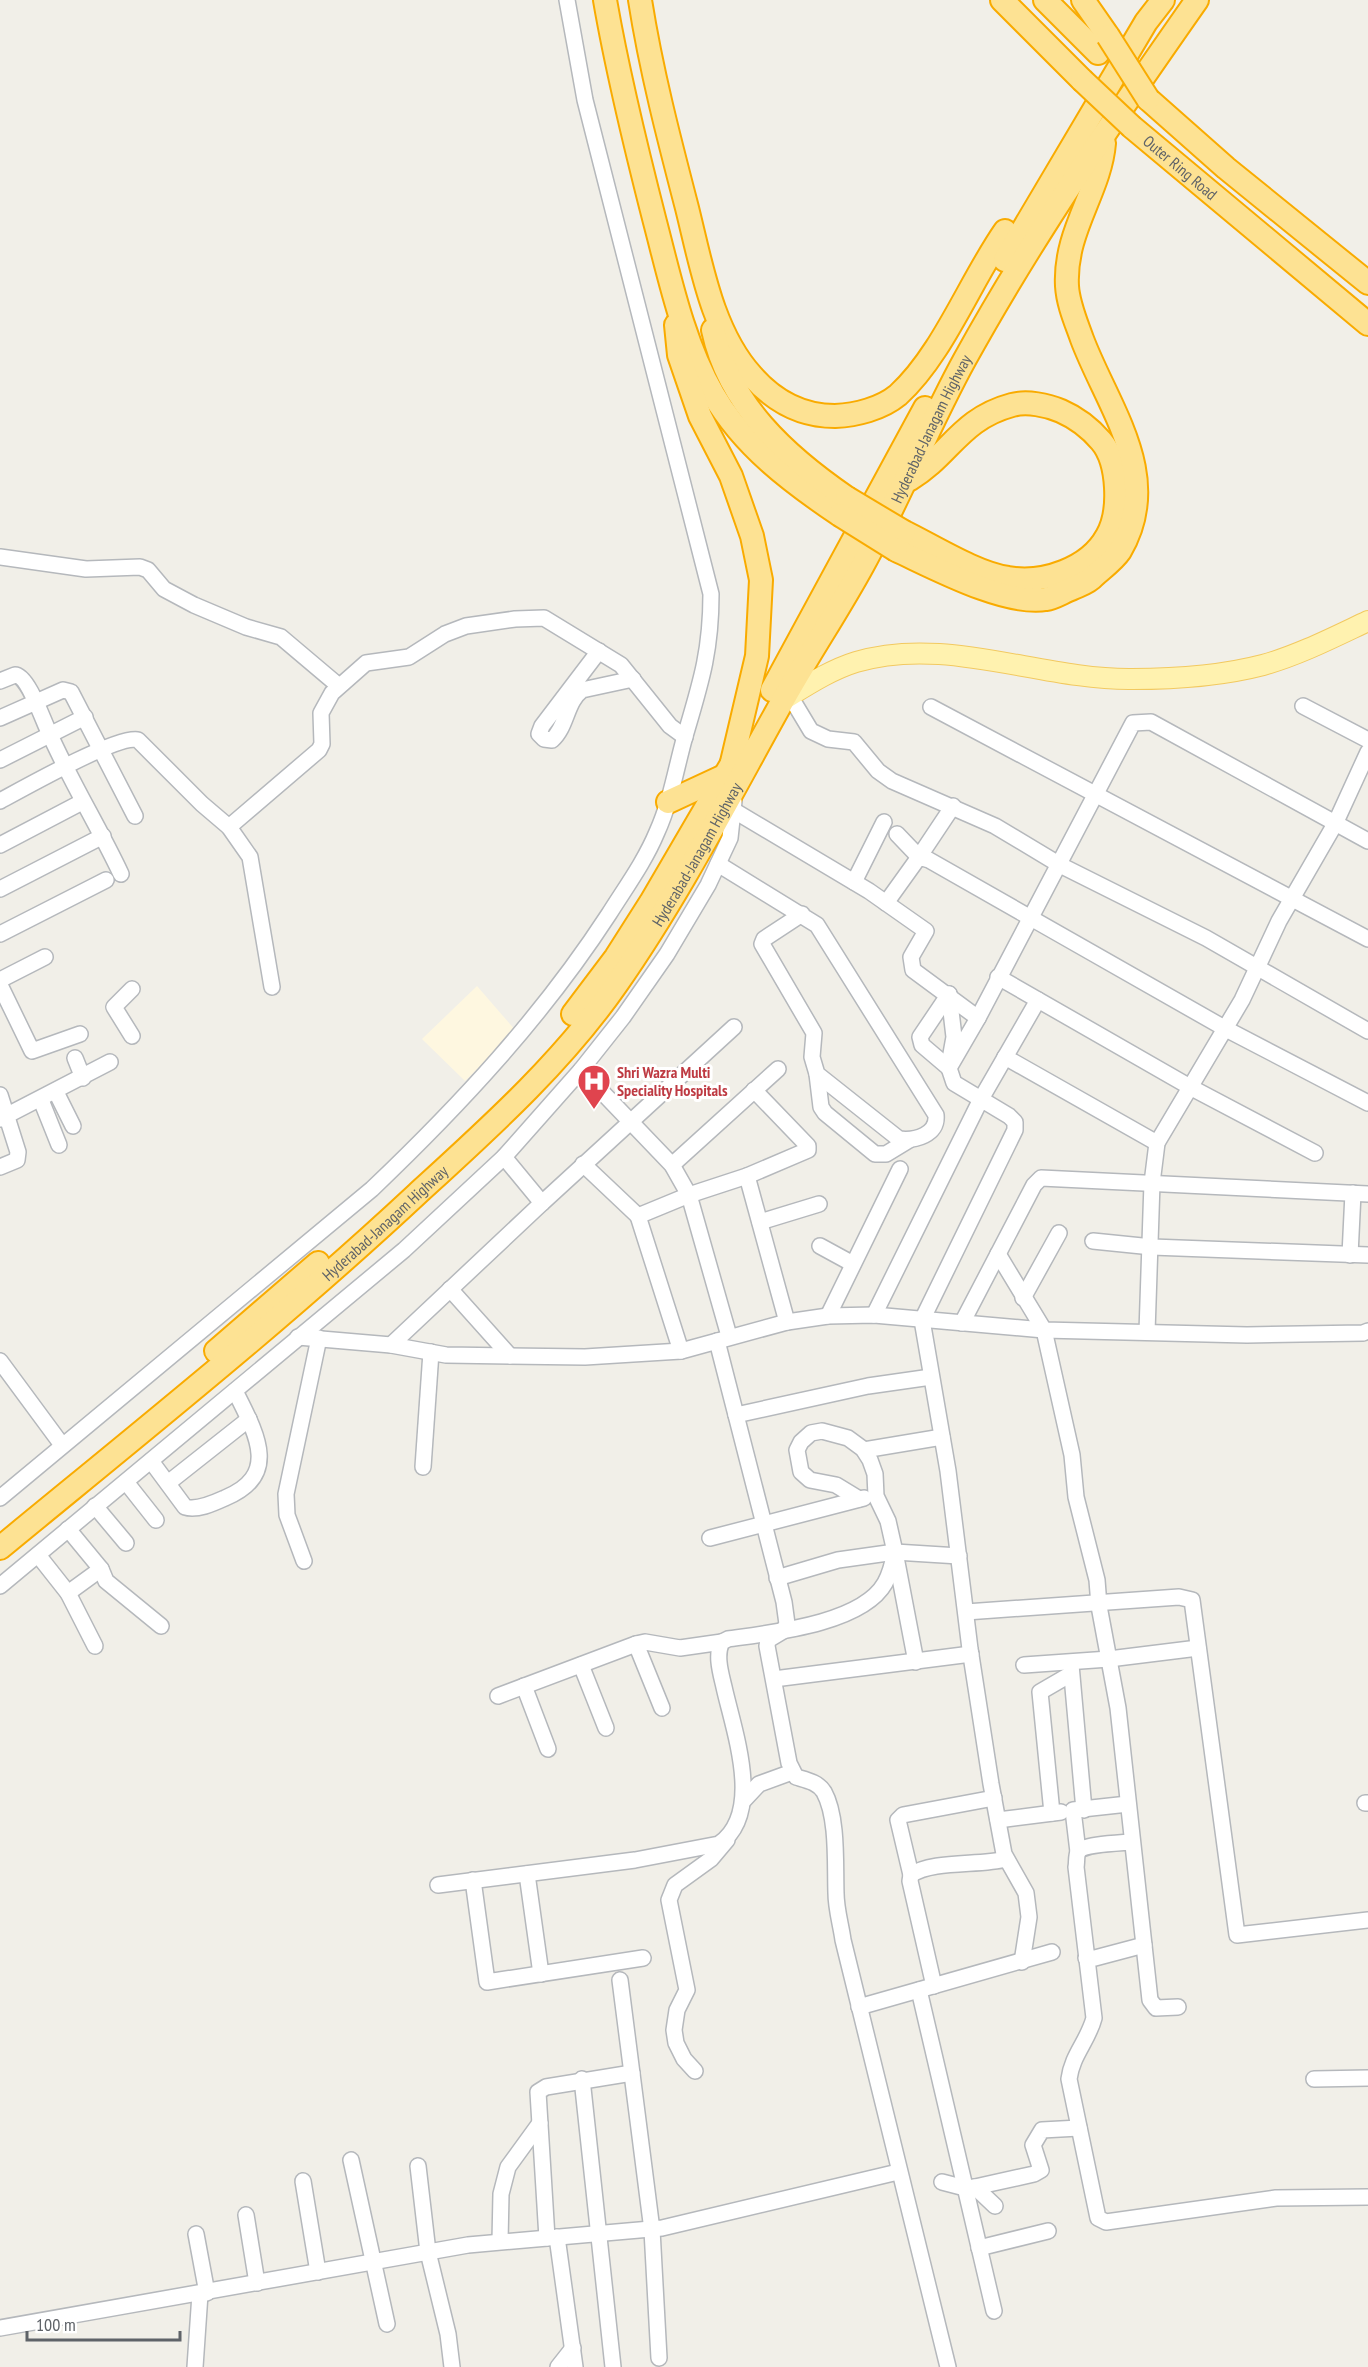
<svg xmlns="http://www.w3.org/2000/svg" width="1368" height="2367" viewBox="0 0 1368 2367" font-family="'PT Sans Narrow',sans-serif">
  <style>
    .commercial { fill: #fef7e0 }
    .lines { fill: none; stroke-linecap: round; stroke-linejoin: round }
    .minor-casing { stroke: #b5b8bc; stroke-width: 18 }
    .major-casing { stroke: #f2c960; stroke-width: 22 }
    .highway-casing { stroke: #f9ab00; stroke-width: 26 }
    .minor { stroke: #fff; stroke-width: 15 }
    .major { stroke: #fff2af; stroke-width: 20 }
    .highway { stroke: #fde293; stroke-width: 22 }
    .highway-bridge-casing { stroke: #f9ab00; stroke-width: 26; stroke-linecap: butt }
    .highway-bridge { stroke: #fde293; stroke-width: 22 }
    .labels { text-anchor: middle; stroke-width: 6; stroke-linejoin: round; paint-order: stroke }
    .street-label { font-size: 16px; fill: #5f6368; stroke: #fff }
    .health-label { font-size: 16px; font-weight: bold; fill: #be3a42; stroke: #fff; text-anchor: start }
  </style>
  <rect width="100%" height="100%" fill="#f1efe8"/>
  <polygon class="commercial" points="477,986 516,1031 465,1081 422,1039"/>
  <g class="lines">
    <defs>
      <g id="minor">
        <polyline points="0,557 86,569 140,567 148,570 164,589 194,605 246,627 281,637 339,686"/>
        <path d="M599,651L542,726L539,734L544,739L552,740C567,727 566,702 582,690L633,679"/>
        <path d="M0,681L15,675C27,675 42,717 47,728C69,779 98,825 121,874"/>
        <polyline points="790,696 811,731 828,739 854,742 878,771 892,781 995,826 1060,865 1206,938 1368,1031"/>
        <polyline points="1303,706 1368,740"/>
        <polyline points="931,707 1368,939"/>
        <polyline points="0,718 63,690 71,692 135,816"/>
        <polyline points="0,760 85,717"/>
        <path d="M0,801C22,789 120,734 138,740L202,804L229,827L250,857L272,987"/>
        <polyline points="733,810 869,891 926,931 911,957 913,970 978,1018 949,1068 954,1083 1009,1116 1015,1122 1015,1130 922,1320 948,1471 970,1649 991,1784 1004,1854 1026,1893 1029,1917 1022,1962"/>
        <polyline points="229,827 319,750 322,744 321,713 332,693 366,663 409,657 445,634 466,626 515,619 544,618 621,665 670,726 685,737"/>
        <polyline points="897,834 919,857 953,806"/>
        <polyline points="0,845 82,802"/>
        <path d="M718,864L817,925L936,1115C938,1135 915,1141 899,1139L817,1074L812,1057L814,1033L762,944L764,939L802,914"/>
        <polyline points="854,882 884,822"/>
        <polyline points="0,889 103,836"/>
        <polyline points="886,903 919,857 929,860 1226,1029 1368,1103"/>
        <polyline points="0,934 106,880"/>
        <polyline points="998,977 1190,1087 1315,1153"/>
        <polyline points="0,980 45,957"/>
        <polyline points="0,985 32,1051 80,1034"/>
        <polyline points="949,994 954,1037 950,1059"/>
        <polyline points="978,1018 1133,723 1151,722 1368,841"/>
        <polyline points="132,1036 114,1007 132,989"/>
        <polyline points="1005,1057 1157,1143"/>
        <polyline points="75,1058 83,1078"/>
        <polyline points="949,1068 922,1045 920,1037 949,994"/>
        <polyline points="581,1070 672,1165 689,1195 729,1336"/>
        <polyline points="817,1074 821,1107 825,1113 875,1154 886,1154 909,1140"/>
        <polyline points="56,1092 73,1126"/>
        <polyline points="0,1095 18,1152 17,1160 0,1167"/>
        <polyline points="41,1100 59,1145"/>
        <polyline points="0,1119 110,1062"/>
        <polyline points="583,1164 638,1216"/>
        <polyline points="672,1165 778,1069"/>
        <polyline points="747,1176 808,1150 808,1146 754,1090"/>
        <polyline points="542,1203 734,1027"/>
        <polyline points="760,1222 819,1204"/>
        <polyline points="1093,1241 1152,1247 1368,1255"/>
        <polyline points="820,1246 853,1264"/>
        <polyline points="998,1254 1044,1330 1072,1455 1076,1497 1097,1580 1099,1606 1118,1708 1150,2000 1156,2008 1178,2007"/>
        <polyline points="1350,1255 1353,1193"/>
        <polyline points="450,1289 510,1356"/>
        <polyline points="1023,1298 1059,1233"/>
        <polyline points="874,1315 981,1099 1038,1000"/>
        <polyline points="828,1316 900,1169"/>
        <polyline points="962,1323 1034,1185 1041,1178 1368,1194"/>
        <polyline points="1147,1332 1152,1183 1157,1143 1242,1000 1279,921 1335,824 1368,752"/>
        <polyline points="298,1337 391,1345 446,1355 585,1357 681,1351 787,1322 828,1316 874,1315 1044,1330 1247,1335 1363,1333 1368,1331"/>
        <path d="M717,1341L784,1602L787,1624L783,1631L768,1640L767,1646L789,1763L796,1777C806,1780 818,1782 824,1792C838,1817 835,1865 836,1893C836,1909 841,1925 843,1940L948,2367"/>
        <polyline points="391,1345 542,1203 504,1157"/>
        <polyline points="681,1351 638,1216 689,1195 747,1176 787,1322"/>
        <polyline points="0,1361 62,1445"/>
        <polyline points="736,1415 868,1386 931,1377"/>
        <polyline points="864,1450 942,1437"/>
        <path d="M151,1461L185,1507C197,1511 214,1503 225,1498C281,1475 256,1433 235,1391"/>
        <polyline points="423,1467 431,1352"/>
        <polyline points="126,1482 156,1520"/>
        <polyline points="168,1483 249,1419"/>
        <path d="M0,1498L372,1189C460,1105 542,1017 609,914C626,887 645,861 657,832C671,801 676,768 685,736C701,682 711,651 711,594L585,100L567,0"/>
        <polyline points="859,1499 836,1485 810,1480 801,1472 797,1450 801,1442 811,1433 822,1431 848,1438 863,1449 870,1460 875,1474 876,1496 888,1521 895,1552 916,1662"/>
        <polyline points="95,1506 126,1543"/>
        <polyline points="68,1529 101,1569 106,1581 161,1626"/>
        <polyline points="710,1538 864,1498"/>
        <polyline points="38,1555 68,1593 95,1646"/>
        <polyline points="304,1561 287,1515 286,1494 319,1338"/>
        <polyline points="777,1578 838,1560 895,1552 959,1556"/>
        <polyline points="0,1586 404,1250 504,1157 581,1070 623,1017 667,954 708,885 730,838 734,801"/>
        <polyline points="68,1593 101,1569"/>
        <polyline points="966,1612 1179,1597 1192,1600 1237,1935 1368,1920"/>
        <polyline points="636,1644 662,1708"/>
        <polyline points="581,1665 606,1728"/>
        <polyline points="1024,1665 1109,1659 1198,1648"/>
        <polyline points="1071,1665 1084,1810"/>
        <polyline points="774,1679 971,1654"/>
        <polyline points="524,1686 548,1749"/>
        <polyline points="498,1696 636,1644 645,1642 680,1648 722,1642"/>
        <polyline points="743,1801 759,1784 792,1772"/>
        <polyline points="1365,1803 1368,1803"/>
        <polyline points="1052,1813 1040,1692 1071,1674"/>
        <polyline points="998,1820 1061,1812"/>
        <path d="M1131,1842C1121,1843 1083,1844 1078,1852C1076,1856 1077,1863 1076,1867L1094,2018C1088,2041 1072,2055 1069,2079L1098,2218L1106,2222L1276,2198L1368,2197"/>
        <polyline points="1078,1852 1073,1810 1128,1804"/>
        <polyline points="527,1874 541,1974"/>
        <polyline points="911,1875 898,1820 903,1815 994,1798"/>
        <polyline points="473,1880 487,1982 643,1958"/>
        <path d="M438,1885L635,1860L719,1844C764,1813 734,1732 724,1687C721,1674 715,1655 722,1642L728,1639C770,1633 862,1624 885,1583C890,1574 893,1562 895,1552"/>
        <polyline points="1086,1958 1095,1958 1144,1945"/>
        <polyline points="620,1980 652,2230 659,2358"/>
        <path d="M934,1986L910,1881L911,1875C932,1860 980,1866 1006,1859"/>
        <polyline points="919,1990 994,2311"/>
        <polyline points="859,2007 1052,1952"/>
        <polyline points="695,2071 684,2059 676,2043 674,2030 677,2010 687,1990 669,1900 675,1885 711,1859 727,1840"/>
        <polyline points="582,2079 613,2367"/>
        <polyline points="1314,2079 1368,2078"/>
        <polyline points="351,2160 387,2324"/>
        <polyline points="418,2166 428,2252 448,2334 452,2367"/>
        <polyline points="303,2181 318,2272"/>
        <polyline points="942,2182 965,2188 975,2187 1034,2174 1041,2170 1033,2145 1042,2130 1079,2128"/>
        <polyline points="975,2187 995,2206"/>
        <polyline points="246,2215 257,2283"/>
        <polyline points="196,2234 207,2293"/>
        <polyline points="557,2237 575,2367"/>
        <polyline points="547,2238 538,2092 546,2087 632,2073"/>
        <polyline points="500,2241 501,2194 508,2167 540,2123"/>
        <polyline points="979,2248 1048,2231"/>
        <polyline points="0,2328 468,2245 662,2228 898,2172"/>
        <polyline points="195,2367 200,2294"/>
        <polyline points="558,2367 573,2348"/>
      </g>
      <path id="major" d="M783,700C806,686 830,670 856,662C946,635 1040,680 1132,679C1175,679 1221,676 1263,665C1299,655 1334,637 1368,621"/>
      <g id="highway">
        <path d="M605,0C618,75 636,148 655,222C670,279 683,342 713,394C743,446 791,482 840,515"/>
        <path d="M640,0C651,70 669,139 687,208C701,264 712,332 752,376C774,401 801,416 835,416C856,415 881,409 898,395C943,354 970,281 1005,231"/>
        <polyline points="1002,0 1082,80"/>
        <polyline points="1045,0 1098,53"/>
        <polyline points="1083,0 1108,36"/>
        <polyline points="1148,99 1226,168 1368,283"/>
        <path id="s1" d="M1132,127L1368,324"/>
        <polyline points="1005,260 1146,22 1163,0"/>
        <polyline points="676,325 679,355 700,416 731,476 752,536 761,580 757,656 732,762"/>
        <path d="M713,330C729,405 786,456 847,498"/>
        <path d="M904,532C933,546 977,574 1008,578C1043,584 1089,569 1107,536C1121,512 1119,462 1101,441C1089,427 1077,418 1061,411C1047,405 1027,401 1012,405C960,419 950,455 910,479"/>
        <path d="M896,550C933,567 1005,606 1046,599C1054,598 1063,592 1071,589C1079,585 1088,583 1094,576C1103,568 1114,560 1120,551C1164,476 1108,408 1082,339C1076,322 1068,304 1067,286C1064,231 1100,192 1104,143"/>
        <polyline points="772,690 925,408"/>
        <polyline points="668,802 724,776"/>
        <polyline points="573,1014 616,957 651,902 741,748"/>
        <polyline points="216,1351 318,1263"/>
        <path id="s2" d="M0,1548C141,1432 284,1318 417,1194C488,1129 561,1064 616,985C679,895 729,797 782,702C808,655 838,611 863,565C900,498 928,426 965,359C1034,234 1115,117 1197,0"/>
      </g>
    </defs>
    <use href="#minor" class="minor-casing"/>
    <use href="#major" class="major-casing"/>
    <use href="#highway" class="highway-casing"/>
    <use href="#minor" class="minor"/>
    <use href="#major" class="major"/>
    <use href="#highway" class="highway"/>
    <defs>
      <g id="highway-bridge">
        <polyline points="1108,36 1148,99"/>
        <polyline points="1082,80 1132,127"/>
        <polyline points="847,498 904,532"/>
        <polyline points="840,515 896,550"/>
      </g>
    </defs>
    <use href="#highway-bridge" class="highway-bridge-casing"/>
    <use href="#highway-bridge" class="highway-bridge"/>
  </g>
  <defs>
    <symbol id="hospital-pin" viewBox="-11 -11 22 30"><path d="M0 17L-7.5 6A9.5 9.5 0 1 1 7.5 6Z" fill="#e0444e" stroke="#fff"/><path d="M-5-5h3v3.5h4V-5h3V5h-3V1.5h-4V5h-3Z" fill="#fff"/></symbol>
  </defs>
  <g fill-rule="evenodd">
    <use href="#hospital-pin" x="575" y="1062" width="38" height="52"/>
  </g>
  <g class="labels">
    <g class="street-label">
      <text dy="6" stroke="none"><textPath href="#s1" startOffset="63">Outer Ring Road</textPath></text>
      <text dy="6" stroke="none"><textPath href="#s2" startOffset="1476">Hyderabad-Janagam Highway</textPath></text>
      <text dy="6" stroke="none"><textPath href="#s2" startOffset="990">Hyderabad-Janagam Highway</textPath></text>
      <text dy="6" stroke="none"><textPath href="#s2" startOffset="504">Hyderabad-Janagam Highway</textPath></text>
    </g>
    <g class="health-label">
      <text x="617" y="1078">Shri Wazra Multi<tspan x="617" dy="18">Speciality Hospitals</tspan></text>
    </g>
  </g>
  <path d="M27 2331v9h153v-9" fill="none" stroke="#5f6368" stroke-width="3"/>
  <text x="36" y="2331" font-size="18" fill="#5f6368" stroke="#ffffff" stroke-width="4.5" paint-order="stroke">100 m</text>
</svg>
